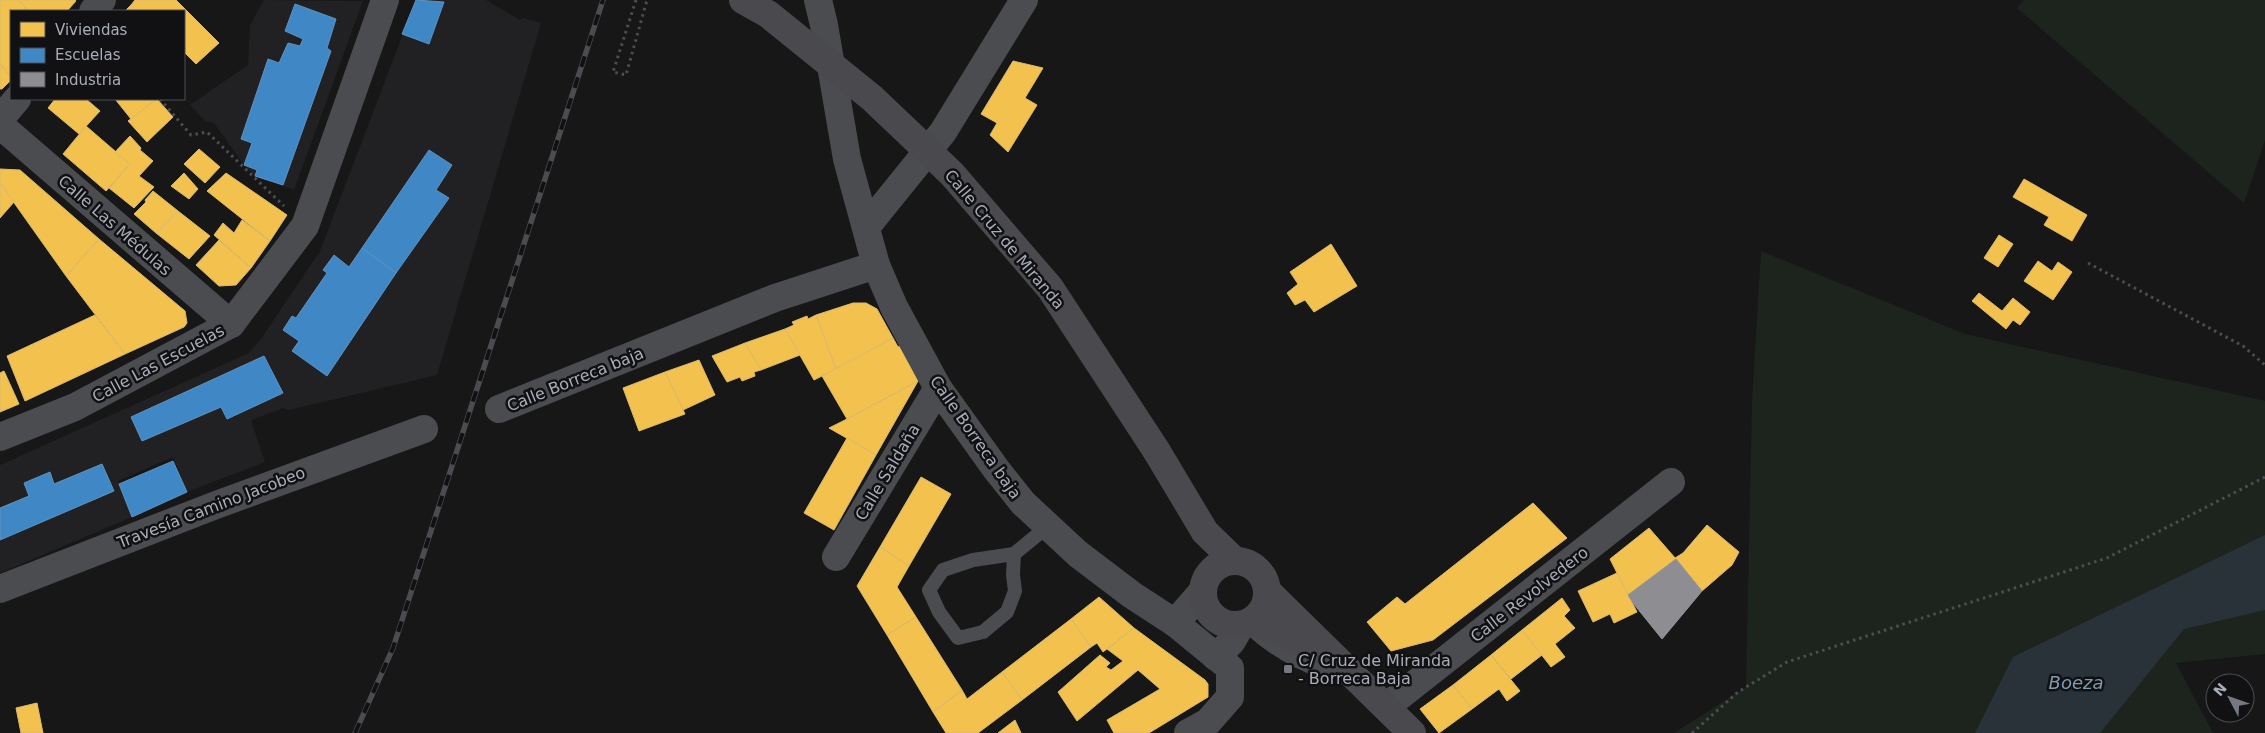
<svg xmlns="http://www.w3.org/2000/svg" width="2265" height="733" viewBox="0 0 2265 733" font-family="'DejaVu Sans',sans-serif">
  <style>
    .built { fill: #212123 }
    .green { fill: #1d241e }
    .water { fill: #2a3239 }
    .homes { fill: #f2c14e; stroke: #dcbb6e }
    .schools { fill: #3f88c5; stroke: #5e93c1 }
    .industry { fill: #8d8d92; stroke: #95979d }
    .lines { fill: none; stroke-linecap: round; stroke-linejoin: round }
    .path { stroke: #4d4e52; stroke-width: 3; stroke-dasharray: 2.5 4; stroke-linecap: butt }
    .lane { stroke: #4b4c50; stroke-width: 14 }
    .street { stroke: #4b4c50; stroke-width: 28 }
    .secondary { stroke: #4a4a4e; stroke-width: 28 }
    .rail-casing { stroke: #4b4c4f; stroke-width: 5.5 }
    .rail { stroke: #111113; stroke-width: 4; stroke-dasharray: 11; stroke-linecap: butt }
    .secondary-bridge { stroke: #4a4a4e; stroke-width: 28 }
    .poi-dot { fill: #757880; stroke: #111113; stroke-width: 2 }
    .labels { text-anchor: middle; stroke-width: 5; stroke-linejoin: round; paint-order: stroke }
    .street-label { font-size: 16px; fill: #a8adb8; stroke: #111113 }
    .poi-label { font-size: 16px; fill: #a8adb8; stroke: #111113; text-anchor: start }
    .water-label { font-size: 18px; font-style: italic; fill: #7f9bb3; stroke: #111113 }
  </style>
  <rect width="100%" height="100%" fill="#171717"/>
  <g class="built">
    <polygon points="264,0 363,1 294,190 255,176 244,165 214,123 205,121 190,105 248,65 250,25"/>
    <polygon points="416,0 486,0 520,20 523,18 541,23 437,375 289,410 283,408 251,420 265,462 187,492 173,457 118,481 132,517 0,573 0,465 249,353 261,339 320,251"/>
  </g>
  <g class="green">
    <polygon points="2024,0 2265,0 2265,140 2244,203 2017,8"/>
    <polygon points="1761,251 1965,334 2265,401 2265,654 2176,663 2213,733 1674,733 1746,687 1752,402"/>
  </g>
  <polygon class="water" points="2265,535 2265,610 2184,629 2100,733 1975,733 2013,657"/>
  <g class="homes">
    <polygon points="0,0 19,0 28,11 11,11 11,77 0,64"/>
    <polygon points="19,0 75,0 76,1 67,11 28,11"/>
    <polygon points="135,0 176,0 219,43 196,64 184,52 184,11 137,11 131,5"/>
    <polygon points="131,5 137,11 125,11"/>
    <polygon points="1013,61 1043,68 1025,98 1037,105 1008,152 990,135 997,123 981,114"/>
    <polygon points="0,64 11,77 11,80 2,89 0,89"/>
    <polygon points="55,99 86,99 100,111 79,134 48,108"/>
    <polygon points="115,99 157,99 131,119"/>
    <polygon points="157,99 173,117 147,142 128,121"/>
    <polygon points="86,126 130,164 106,191 63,154"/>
    <polygon points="130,136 141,148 140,150 153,161 139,176 154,187 134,208 109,188 130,164 115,152"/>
    <polygon points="199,149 220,167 205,183 184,164"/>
    <polygon points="0,169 20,170 99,239 66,276 0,183"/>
    <polygon points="184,173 198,189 189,199 171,186"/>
    <polygon points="226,173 287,215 270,241 207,191"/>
    <polygon points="2024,179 2087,215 2072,241 2044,225 2049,217 2013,197"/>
    <polygon points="0,183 14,202 0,218"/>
    <polygon points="153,191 178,211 156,233 134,214 146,202 145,200"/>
    <polygon points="178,211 210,236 189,259 156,233"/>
    <polygon points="242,220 270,241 251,268 214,235 223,223 234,233"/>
    <polygon points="1999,235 2013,244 1998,267 1984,258"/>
    <polygon points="99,239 185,311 187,323 184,327 125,354 66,276"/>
    <polygon points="219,240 251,268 236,285 219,286 196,265"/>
    <polygon points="1331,244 1357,286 1314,312 1305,300 1295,305 1287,293 1298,284 1290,272"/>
    <polygon points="2038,261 2052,271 2058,262 2072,272 2053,300 2024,281"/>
    <polygon points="1979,293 2002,311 2013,298 2030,312 2020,325 2013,320 2006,329 1972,301"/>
    <polygon points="853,303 866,303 877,309 893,338 836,369 816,315"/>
    <polygon points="95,315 125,354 25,401 7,356"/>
    <polygon points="816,315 836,369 814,380 785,329 794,325 792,322 807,316 808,319"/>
    <polygon points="785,329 800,355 761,370 745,343"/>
    <polygon points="893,338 898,347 900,346 918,381 847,419 822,376"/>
    <polygon points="745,343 761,370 754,372 755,376 742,381 740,377 727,382 712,356"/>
    <polygon points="699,360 715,395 683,410 665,372"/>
    <polygon points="4,371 19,404 0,412 0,373"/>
    <polygon points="665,372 685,414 639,431 623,388"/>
    <polygon points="918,381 876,455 829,428 847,419"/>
    <polygon points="847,438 876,455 834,530 804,513"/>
    <polygon points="921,477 951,494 909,566 880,547"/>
    <polygon points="1533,503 1567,538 1433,640 1391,651 1367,622 1397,597 1405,604"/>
    <polygon points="1707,525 1739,552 1732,565 1702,591 1675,558 1683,553"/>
    <polygon points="1649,528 1676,559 1628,595 1610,559"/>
    <polygon points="880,547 909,566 897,587 916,617 887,635 857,586"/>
    <polygon points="1617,573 1637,612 1614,623 1610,614 1593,622 1578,591"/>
    <polygon points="1099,597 1134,628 1103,652 1097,643 1091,647 1071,619"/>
    <polygon points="1562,598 1570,610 1564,616 1575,628 1555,644 1565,657 1551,667 1522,630"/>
    <polygon points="916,617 962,690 933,712 887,635"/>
    <polygon points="1071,619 1091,647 1022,700 1002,672"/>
    <polygon points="1134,628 1205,680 1208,684 1208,697 1149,733 1114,733 1107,720 1160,689 1138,670 1077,721 1058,692 1100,655 1110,663 1106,667 1111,670 1123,661 1107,649"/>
    <polygon points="1522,630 1542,655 1511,679 1491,655"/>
    <polygon points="1491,655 1520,691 1507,701 1499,689 1472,709 1453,685"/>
    <polygon points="1002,672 1022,700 978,733 946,733 933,712 962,690 967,699"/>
    <polygon points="1453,685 1472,709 1439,733 1420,709"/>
    <polygon points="37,703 43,733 21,733 16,708"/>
    <polygon points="1015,720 1021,733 998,733"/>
  </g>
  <g class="schools">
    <polygon points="416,0 444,2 429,44 402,34"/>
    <polygon points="295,4 336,19 327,48 331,51 283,185 255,176 257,170 244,165 252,143 241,139 268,59 279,63 288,43 300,46 303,39 285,31"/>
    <polygon points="429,150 452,165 436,190 449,198 396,273 362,248"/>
    <polygon points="362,248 396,273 327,376 292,351 299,341 283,330 292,316 296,318 327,273 323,270 334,255 349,267"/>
    <polygon points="264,356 283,393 227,419 221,407 142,441 131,417"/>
    <polygon points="173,461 187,492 132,517 119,484"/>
    <polygon points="102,464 114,491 0,540 0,508 29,496 24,483 50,472 54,484"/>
  </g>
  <polygon class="industry" points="1676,559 1702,591 1662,639 1633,603 1628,595"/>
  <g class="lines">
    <g class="path">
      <polyline points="636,0 613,72 626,75 647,0"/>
      <polyline points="160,99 191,135 207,132 284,206"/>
      <polyline points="2088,263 2243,346 2265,365"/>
      <polyline points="1692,733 1738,692 1787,662 2107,558 2265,477"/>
    </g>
    <g class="lane">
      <polyline points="1014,554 1013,575 1015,591 1007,612 983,632 958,638 939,612 929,590 943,570 973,560 1014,554 1048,526"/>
      <path d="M1251,629C1279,654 1314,673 1351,678"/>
    </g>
    <g class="street">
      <polyline points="818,0 824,25 847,159 876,265 894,307 938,388 996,469 1023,503 1078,554 1132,595 1175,623 1230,668 1230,697 1208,722 1188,733"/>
      <polyline points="93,11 102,0"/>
      <polyline points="0,119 17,99"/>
      <polyline points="0,125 231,324"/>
      <polyline points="867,226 943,132 1024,0"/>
      <polyline points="499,409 775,298 876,265"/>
      <polyline points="0,437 75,407 231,324 305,226 385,0"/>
      <polyline points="836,557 938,388"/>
      <polyline points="0,589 216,505 424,429"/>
      <polyline points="1175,623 1202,592"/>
      <polyline points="1216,657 1232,641 1241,625"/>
      <polyline points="1387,706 1671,482"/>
    </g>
    <g class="secondary">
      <polyline points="1156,450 1205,532 1234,560"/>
      <circle cx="1235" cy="593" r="32"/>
      <polyline points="1267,591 1412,733"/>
      <polyline points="1252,621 1317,649"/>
    </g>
    <defs>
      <polyline id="rail" points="355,733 393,648 603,0"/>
    </defs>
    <use href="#rail" class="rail-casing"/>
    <use href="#rail" class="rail"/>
    <polyline class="secondary-bridge" points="743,0 768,14 872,98 952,174 1050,288 1156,450"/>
  </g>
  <rect class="poi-dot" x="1283" y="664" width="10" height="10" rx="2.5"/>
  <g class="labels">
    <g class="street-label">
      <text transform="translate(115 225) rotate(41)" y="6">Calle Las Médulas</text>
      <text transform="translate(1005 239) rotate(50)" y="6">Calle Cruz de Miranda</text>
      <text transform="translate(158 363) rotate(-28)" y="6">Calle Las Escuelas</text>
      <text transform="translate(575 379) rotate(-22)" y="6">Calle Borreca baja</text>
      <text transform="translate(976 437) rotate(55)" y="6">Calle Borreca baja</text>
      <text transform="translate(887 472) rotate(-59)" y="6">Calle Saldaña</text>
      <text transform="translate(211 507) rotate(-21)" y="6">Travesía Camino Jacobeo</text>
      <text transform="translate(1529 594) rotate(-38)" y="6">Calle Revolvedero</text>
    </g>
    <g class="poi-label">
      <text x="1298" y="666">C/ Cruz de Miranda<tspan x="1298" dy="18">- Borreca Baja</tspan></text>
    </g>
    <g class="water-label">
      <text x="2076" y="689">Boeza</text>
    </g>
  </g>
  <rect x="10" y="10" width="175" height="90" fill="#111113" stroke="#4d4f55"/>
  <rect x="20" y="22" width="25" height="15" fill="#f2c14e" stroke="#4d4f55"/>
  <text x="55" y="35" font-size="15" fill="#a8adb8">Viviendas</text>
  <rect x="20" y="48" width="25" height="15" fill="#3f88c5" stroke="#4d4f55"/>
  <text x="55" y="60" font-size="15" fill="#a8adb8">Escuelas</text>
  <rect x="20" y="72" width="25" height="15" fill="#8d8d92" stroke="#4d4f55"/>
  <text x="55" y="85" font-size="15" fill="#a8adb8">Industria</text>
  <g transform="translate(2230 698) rotate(311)"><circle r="24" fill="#111113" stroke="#4d4f55"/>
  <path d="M0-4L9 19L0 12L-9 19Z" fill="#757880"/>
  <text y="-8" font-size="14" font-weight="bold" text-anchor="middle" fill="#a8adb8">N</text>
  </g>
</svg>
